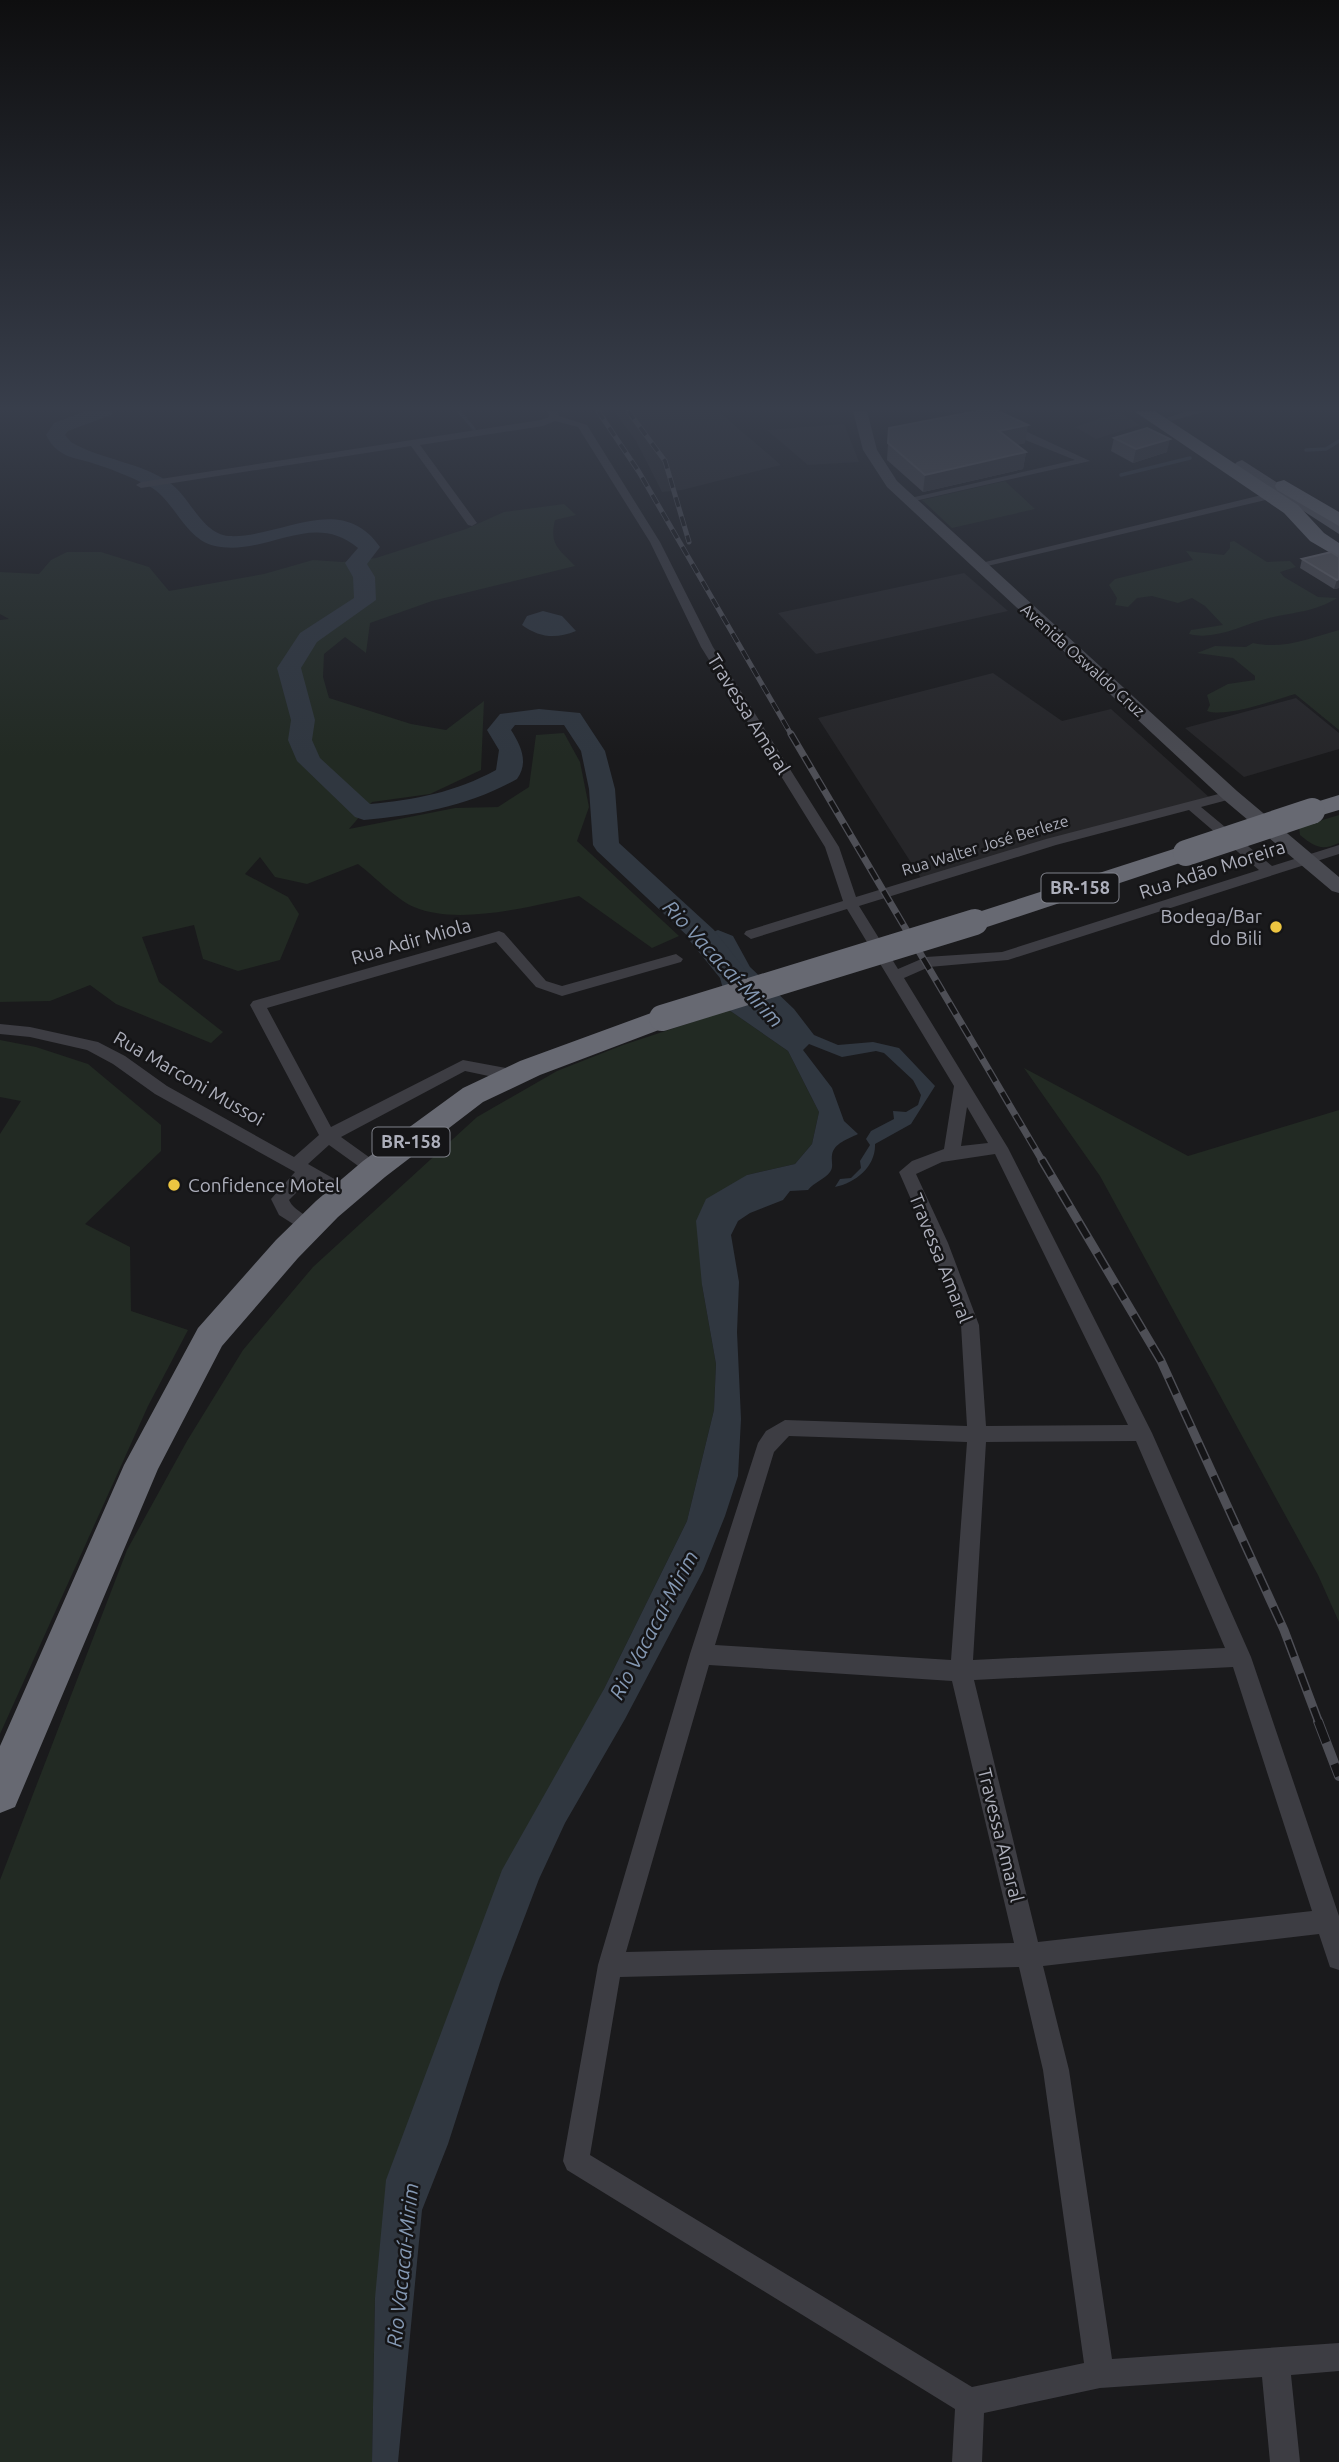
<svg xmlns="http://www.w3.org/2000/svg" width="1339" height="2462" viewBox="0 0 1339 2462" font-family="Ubuntu,sans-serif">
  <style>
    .built { fill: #262629 }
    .green { fill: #222a23 }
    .water { fill: #303740 }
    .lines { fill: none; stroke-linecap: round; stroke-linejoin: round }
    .stream { stroke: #303740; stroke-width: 3.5 }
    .river { fill: #303740; fill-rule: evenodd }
    .street { fill: #3d3d43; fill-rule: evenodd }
    .secondary { fill: #494a51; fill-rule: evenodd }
    .primary { fill: #575860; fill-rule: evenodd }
    .highway { fill: #676972; fill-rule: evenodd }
    .rail-far3-casing { stroke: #4e4f56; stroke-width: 5 }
    .rail-far2-casing { stroke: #4e4f56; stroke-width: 7 }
    .rail-far1-casing { stroke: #4e4f56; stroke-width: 9 }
    .rail-casing { stroke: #4e4f56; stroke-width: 10 }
    .rail-far3 { stroke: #151517; stroke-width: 3.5; stroke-dasharray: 10; stroke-linecap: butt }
    .rail-far2 { stroke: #151517; stroke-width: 4.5; stroke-dasharray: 13; stroke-linecap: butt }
    .rail-far1 { stroke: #151517; stroke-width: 6; stroke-dasharray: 18; stroke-linecap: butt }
    .rail { stroke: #151517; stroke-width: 8; stroke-dasharray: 23; stroke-linecap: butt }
    .highway-bridge { stroke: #676972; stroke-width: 26 }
    .wall { fill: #4b4b51 }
    .shaded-wall { fill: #333337 }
    .building { fill: #56565c; stroke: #64646b; stroke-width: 2 }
    .poi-dot { fill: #edc541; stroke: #151517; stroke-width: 2.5 }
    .labels { text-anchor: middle; stroke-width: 5; stroke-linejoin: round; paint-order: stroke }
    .far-street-label { font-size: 16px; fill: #adafbb; stroke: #151517 }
    .shield { fill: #151517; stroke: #7f818a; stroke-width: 2 }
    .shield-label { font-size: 18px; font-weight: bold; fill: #adafbb }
    .street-label { font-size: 19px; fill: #adafbb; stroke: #151517 }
    .poi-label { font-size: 19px; fill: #adafbb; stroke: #151517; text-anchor: end }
    .water-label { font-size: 21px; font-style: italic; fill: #8599b4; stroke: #151517 }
  </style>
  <rect width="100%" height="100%" fill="#1a1a1c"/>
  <g class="built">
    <polygon points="614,411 718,411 781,465 682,490 662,492 636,441"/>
    <polygon points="1119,412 1140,425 1096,439 1075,427"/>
    <polygon points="844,424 859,462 808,465 767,430"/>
    <polygon points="964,573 1008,611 816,654 778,613"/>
    <polygon points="993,673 1062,721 1111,709 1209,797 921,878 818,718"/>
    <polygon points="1296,698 1339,733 1339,749 1244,777 1185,728"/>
  </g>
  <g class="green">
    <polygon points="1005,481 1035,509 952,528 922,500"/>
    <path d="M564,504L576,515L555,520C549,545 559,549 575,566L432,601L370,623L366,653L345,637L324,654L323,677L329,698L411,724L446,730L484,701L481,770L430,794L372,802L349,829L455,808L498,807L529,787L536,735L564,733L580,762L589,807L577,841L679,936L652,948L579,896C532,906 459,926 414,907C397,900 374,876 358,864L307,884L275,877L260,857L245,874L288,897L299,914L280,960L238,971L203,959L194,925L142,937L159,982L223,1032L211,1043L116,1004L90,985L50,1001L0,1002V620L9,619L0,614V572L39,574L51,560L67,552H101L149,567L169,591L264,574L313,560L342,562L376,558L466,529L504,512Z"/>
    <path d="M1234,541L1267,562L1290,561L1296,567L1280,572L1284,577L1318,597L1337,598C1315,612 1294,612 1269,618C1244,624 1216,641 1189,634L1191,630L1223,625L1205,606L1192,598L1178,603L1152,596L1137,598L1128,607L1115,605L1117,598L1109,585L1115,579L1193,560L1186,551L1224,555L1230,548V542Z"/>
    <path d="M1339,630V730L1295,694C1275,700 1226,718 1207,711L1210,705L1207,695L1228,684L1255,680V676L1233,658L1197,653L1215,646L1246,647L1253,643C1283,650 1310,638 1339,630Z"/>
    <path d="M1339,815V843C1321,851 1315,847 1300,835L1299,827Z"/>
    <polygon points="729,1010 788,1051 819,1112 812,1144 795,1164 747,1175 702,1285 716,1364 714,1410 687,1521 604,1689 375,2298 372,2462 0,2462 0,1880 127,1550 187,1441 243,1350 313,1267 477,1117 557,1071 623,1045"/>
    <polygon points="0,1040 36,1047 88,1064 161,1125 161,1151 85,1224 130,1247 131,1311 188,1330 148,1406 0,1734 0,1134 21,1101 0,1097"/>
    <polygon points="1024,1068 1188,1156 1339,1110 1339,1622 1318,1575 1100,1176"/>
  </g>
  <g class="water">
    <path d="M543,611L562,616L576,631C556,639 540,638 522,625L527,616Z"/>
    <path d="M718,930L733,936L750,967L794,1009L814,1035L838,1045L873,1042L899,1048L935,1086L911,1124L875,1144C876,1166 856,1183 835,1187L840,1179L851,1178L861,1168L860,1161L870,1145L866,1139L871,1131L894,1119L893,1111L906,1112L918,1105L921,1095L913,1080L884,1053L876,1051L842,1057L809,1044L803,1050L832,1088L844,1121L858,1134C848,1139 834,1143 832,1155C831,1162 834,1166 830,1172C824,1180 814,1182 808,1190L790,1191L783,1200L750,1213L738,1221L731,1235L739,1282L737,1332L741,1419L738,1476L725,1516L703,1571L625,1719L565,1823L539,1879L500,1982L448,2144L422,2210L398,2462H372L375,2298L386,2180L502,1870L604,1689L687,1521L714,1410L716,1364L702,1285L696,1221L706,1199L747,1175L795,1164L812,1144L819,1112L788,1051L729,1010L720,978L690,941Z"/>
  </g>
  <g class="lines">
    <g class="stream">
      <polyline points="459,411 474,429"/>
      <polyline points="1306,450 1326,449 1339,441"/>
      <polyline points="1121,475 1190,458"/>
    </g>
    <path class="river" d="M86,411H113L111,415L68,431L65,435L71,442C101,460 141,462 170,483C190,497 202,534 229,536C279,539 341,490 380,547L367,564L375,577L376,600L317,642L301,668L315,720L312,740L320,758L370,804C415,800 456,792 496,770L499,750L487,730L500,714L539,709L580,713L605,751L615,789L619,843L714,930L747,972L743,979L733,981L723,979L694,942L597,851L593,845L589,789L581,751L564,725H515L511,730C521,746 529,762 517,779C469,806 419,815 364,820L355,817L297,761L288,740L291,720L277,668L300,633L354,598L353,577L345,563L358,548C312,509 267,557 215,546C184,539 175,500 149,486C131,477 109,468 89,462C79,459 68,458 59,451C53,447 49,441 46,435L54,423Z"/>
    <g class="street">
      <path d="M548,411H558L559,416L587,425L660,542L713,647L839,847L856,897L1046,839L1230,791L1235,792V798L1201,807L1272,866L1339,845V854L1008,960L929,967L904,978L1008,1148L1152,1433L1251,1657L1339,1916V1970L1330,1967L1319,1934L1043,1966L1069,2070L1112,2359L1339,2343V2371L1291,2375L1300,2462H1270L1262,2377L1100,2388L984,2413L982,2462H952L955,2409L567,2170L563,2161L598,1965L690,1654L758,1443L766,1431L785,1420L967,1426L961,1325L930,1243L899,1172L912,1161L944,1149L954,1086L847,909L751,939L744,934L746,931L843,901L825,847L701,647L650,542L578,427L555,421L543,426L420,445L477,523L472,526L468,525L411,446L141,488L136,485L141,482L541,420L549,417ZM1189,810L1259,870L1002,952L926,957L898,969L859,906L1056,845ZM967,1107L988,1143L961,1146ZM995,1154L1128,1425L986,1426L979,1325L948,1243L916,1174L942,1162ZM789,1436L967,1442L951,1660L715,1645L774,1452ZM1136,1441L1225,1648L973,1660L986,1442ZM709,1665L952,1681L1014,1943L626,1952ZM1233,1667L1312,1911L1038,1942L974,1680ZM1019,1967L1043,2070L1084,2363L972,2387L590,2155L620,1977Z"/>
      <polygon points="969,411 982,411 1090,461 906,503 906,499 1075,460 1013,435"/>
      <polygon points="1188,411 1207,411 1171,421 1166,418"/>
      <polygon points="1270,493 1274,494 1274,498 979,568 973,565"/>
      <path d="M499,931L504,933L546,981L562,986L676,954L683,959L681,962L562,996L536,987L496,942L267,1008L331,1127L463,1060L512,1069L520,1075L512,1081L465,1071L341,1137L380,1165L382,1169L380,1173H368L329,1145L308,1164L352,1189L355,1193L352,1197L346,1199L309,1180L289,1200C295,1213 311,1215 318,1227L315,1232L309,1234L279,1215L271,1199L295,1172L155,1094L113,1064L87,1050L30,1037L0,1034V1024L30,1027L98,1042L125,1056L167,1086L294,1157L319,1135L250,1005L253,1001Z"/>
    </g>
    <polygon class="secondary" points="853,411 867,411 877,450 897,481 1237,791 1339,877 1339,893 1332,891 1223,799 887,487 863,450"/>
    <polygon class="primary" points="1242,460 1339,522 1339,534 1237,468 1234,465 1237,462"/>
    <g class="highway">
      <polygon points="1134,411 1155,411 1298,505 1324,533 1339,543 1339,558 1310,541 1284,513"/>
      <polygon points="1284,480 1339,512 1339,526 1277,490 1275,486 1277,482"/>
      <polygon points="1339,795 1339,810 1312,818 1303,816 1300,811 1303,806"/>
      <polygon points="1186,845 1195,848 1199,853 1195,858 984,928 975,930 966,928 962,922 966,916"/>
      <polygon points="662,1009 672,1011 676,1018 672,1025 540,1075 483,1102 385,1177 338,1217 298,1258 222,1346 158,1469 15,1807 0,1813 0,1746 124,1465 198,1328 276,1240 316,1201 363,1161 463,1088 520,1061"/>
    </g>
    <defs>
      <g id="rail-far3">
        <polyline points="598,411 639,472 792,736"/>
        <polyline points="628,411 665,461 689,542"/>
      </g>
      <polyline id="rail-far2" points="791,734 1043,1162"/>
      <polyline id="rail-far1" points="1042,1160 1161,1361 1284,1630 1319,1723"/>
      <polyline id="rail" points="1318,1721 1339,1776"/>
    </defs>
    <use href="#rail-far3" class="rail-far3-casing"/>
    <use href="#rail-far2" class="rail-far2-casing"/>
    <use href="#rail-far1" class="rail-far1-casing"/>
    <use href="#rail" class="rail-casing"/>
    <use href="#rail-far3" class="rail-far3"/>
    <use href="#rail-far2" class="rail-far2"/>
    <use href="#rail-far1" class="rail-far1"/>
    <use href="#rail" class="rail"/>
    <g class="highway-bridge">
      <polyline points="1186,853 1312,811"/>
      <polyline points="662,1018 975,922"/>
    </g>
  </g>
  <g class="wall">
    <polygon points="889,428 1025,443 1016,445 1026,452 1023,469 923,492 887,460"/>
    <polygon points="1114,438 1167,452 1133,463 1111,451"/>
    <polygon points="1339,557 1339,588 1334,589 1300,568 1302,559"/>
  </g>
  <g class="shaded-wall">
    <polygon points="1028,425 1025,443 996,449 999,431"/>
    <polygon points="1170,439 1167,452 1133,463 1136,449"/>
    <polygon points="1026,452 1023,469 923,492 925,475"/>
    <polygon points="1339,579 1339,588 1334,589 1337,580"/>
  </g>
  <g class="building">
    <polygon points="977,411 998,411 1028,425 999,431 1026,452 925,475 888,443 889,428"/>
    <polygon points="1147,428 1170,439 1136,449 1114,438"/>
    <polygon points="1331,552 1339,557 1339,579 1337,580 1302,559"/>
  </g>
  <linearGradient id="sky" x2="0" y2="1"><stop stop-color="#0e0e0f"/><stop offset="0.54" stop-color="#383e4b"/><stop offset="1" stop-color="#383e4b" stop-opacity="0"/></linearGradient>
  <rect width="1339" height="756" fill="url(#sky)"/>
  <g class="poi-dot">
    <circle cx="1276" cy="927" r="7"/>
    <circle cx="174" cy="1185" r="7"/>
  </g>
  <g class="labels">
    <g class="far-street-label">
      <text transform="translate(1083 660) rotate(42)" y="6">Avenida Oswaldo Cruz</text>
      <text transform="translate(985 845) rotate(-17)" y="6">Rua Walter José Berleze</text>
    </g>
    <g class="shield">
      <rect x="1041.5" y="873.5" width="77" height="29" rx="5"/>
      <rect x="372.5" y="1127.5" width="77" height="29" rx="5"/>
    </g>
    <g class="shield-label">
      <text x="1080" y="894">BR-158</text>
      <text x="411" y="1148">BR-158</text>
    </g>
    <g class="street-label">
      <text transform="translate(749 714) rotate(58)" y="7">Travessa Amaral</text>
      <text transform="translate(1212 869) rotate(-18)" y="7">Rua Adão Moreira</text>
      <text transform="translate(411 941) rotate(-16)" y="7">Rua Adir Miola</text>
      <text transform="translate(189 1078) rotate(30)" y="7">Rua Marconi Mussoi</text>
      <text transform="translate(941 1258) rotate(68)" y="7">Travessa Amaral</text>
      <text transform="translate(1001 1835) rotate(76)" y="7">Travessa Amaral</text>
    </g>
    <g class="poi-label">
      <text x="1262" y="923">Bodega/Bar<tspan x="1262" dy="22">do Bili</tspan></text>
      <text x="188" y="1192" text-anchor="start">Confidence Motel</text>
    </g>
    <g class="water-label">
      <text transform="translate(723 964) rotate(47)" y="7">Rio Vacacaí-Mirim</text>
      <text transform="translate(654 1625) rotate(-62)" y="7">Rio Vacacaí-Mirim</text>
      <text transform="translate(403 2265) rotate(-84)" y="7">Rio Vacacaí-Mirim</text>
    </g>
  </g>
</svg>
